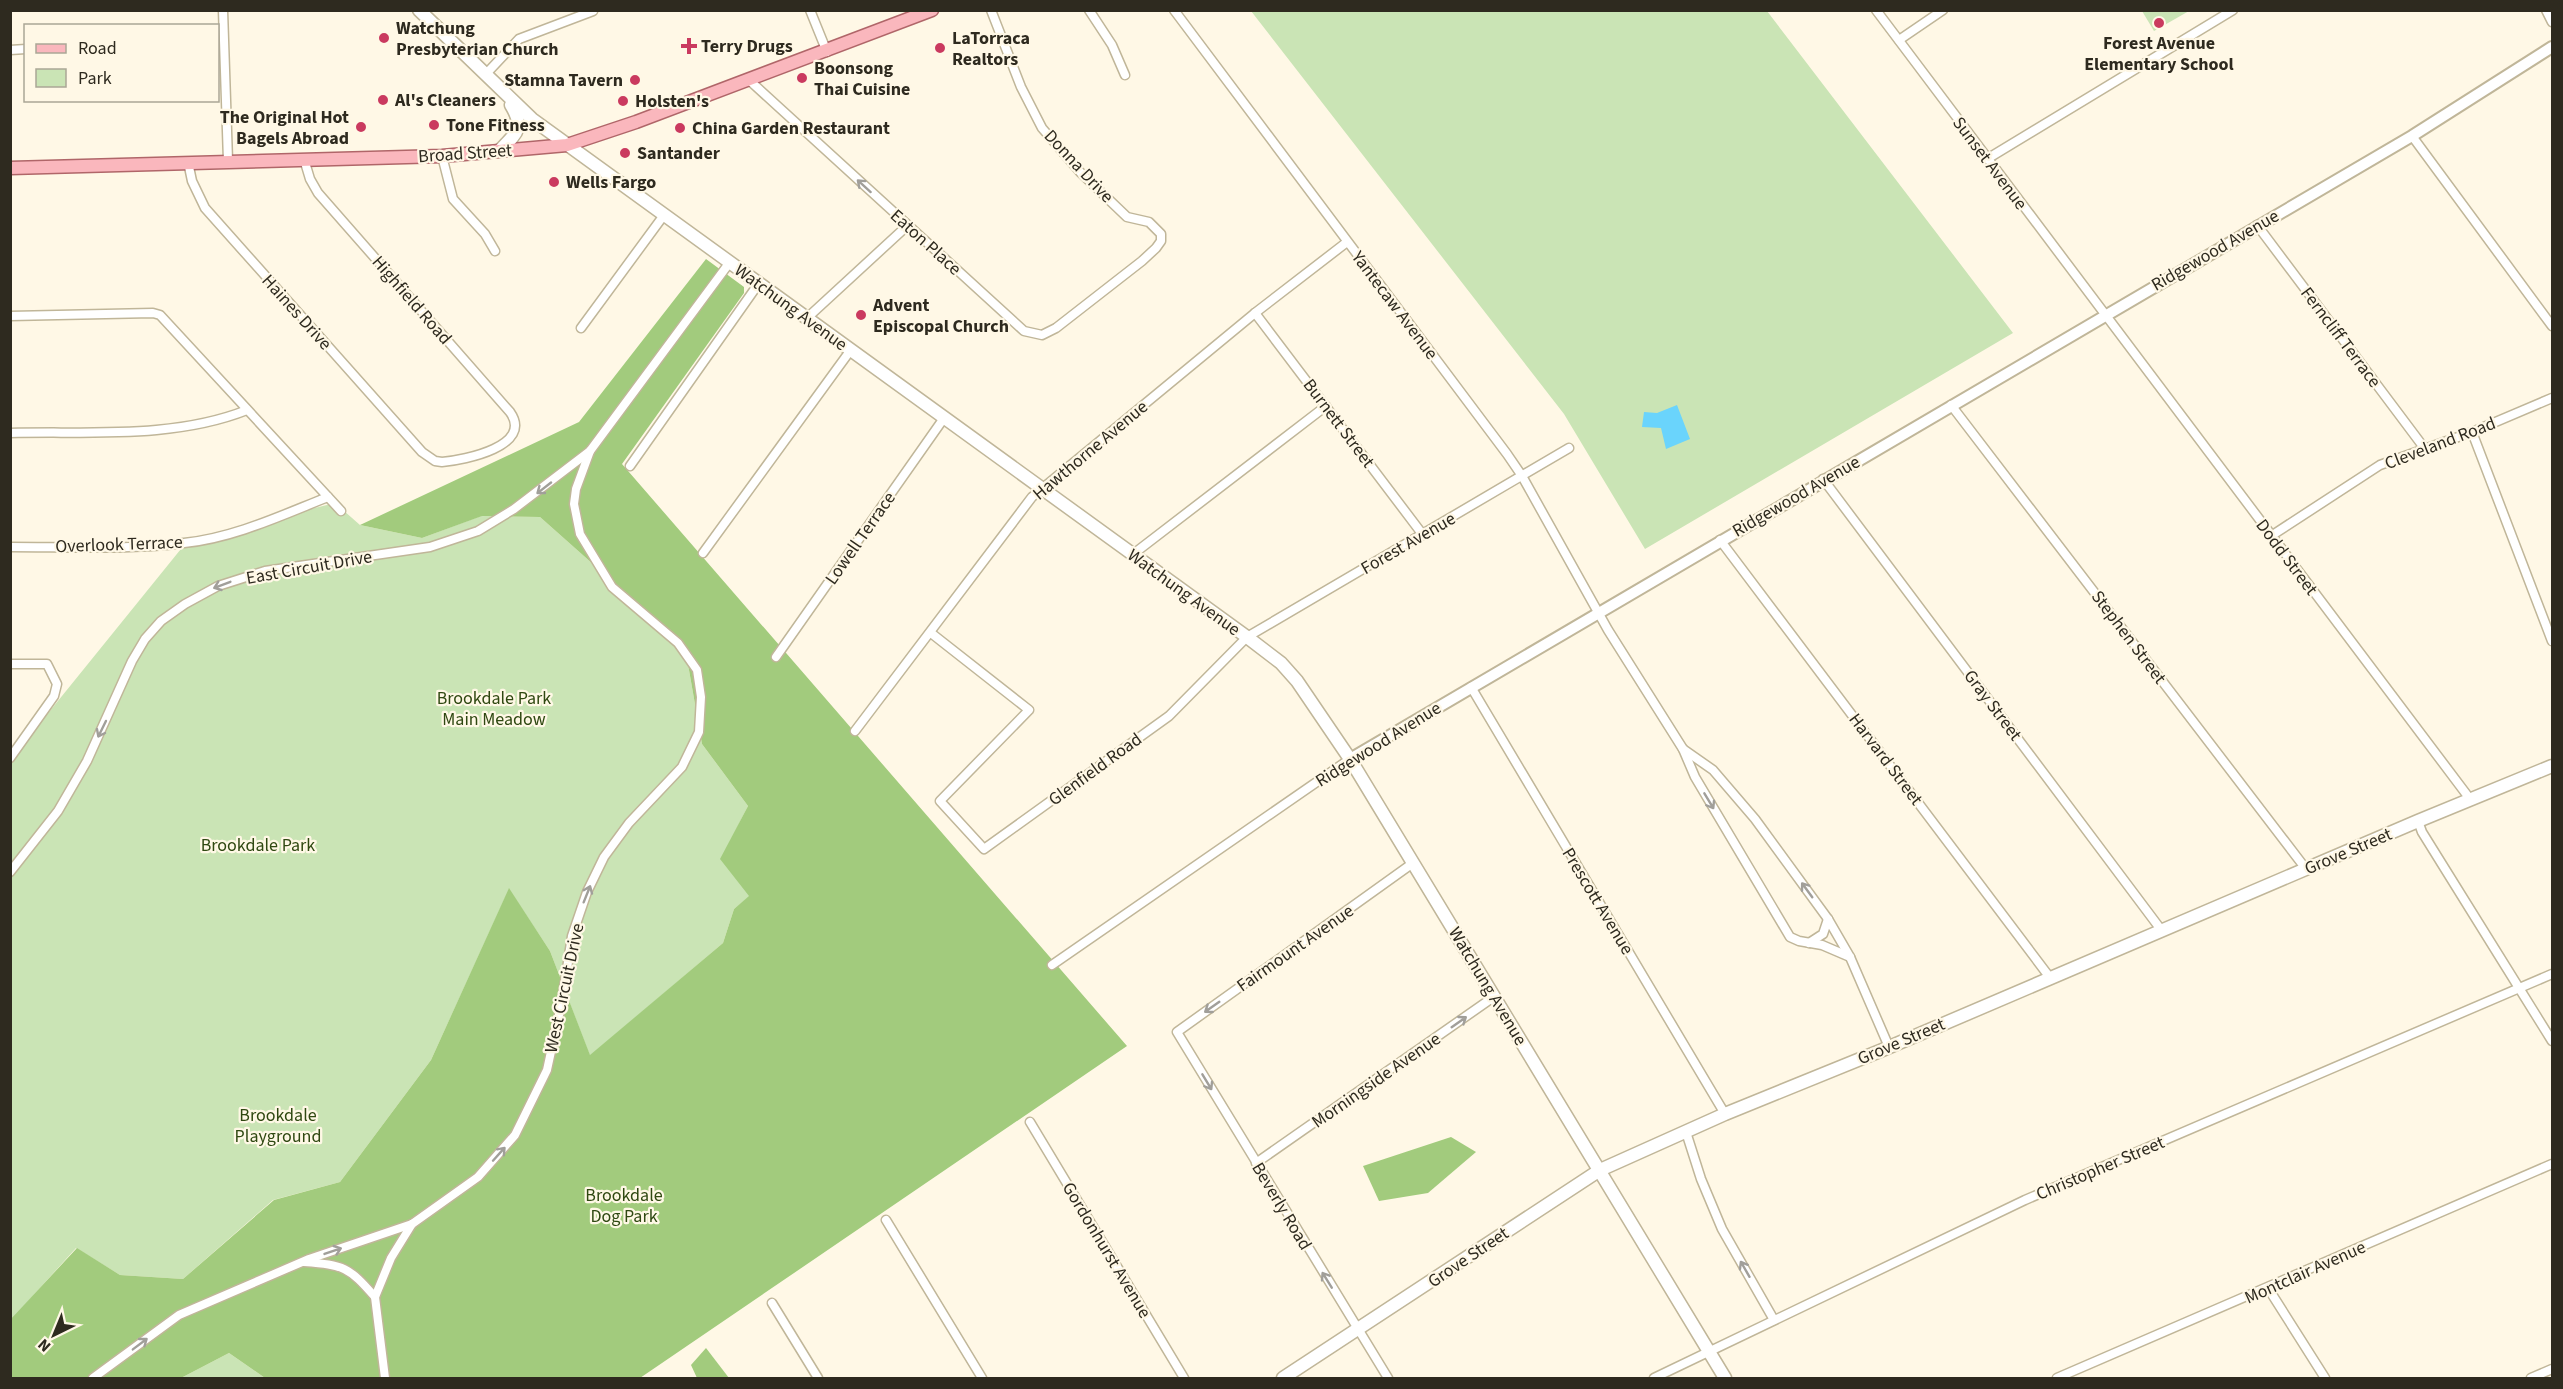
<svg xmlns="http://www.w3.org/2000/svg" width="2563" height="1389" viewBox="0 0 2563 1389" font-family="'Source Sans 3',sans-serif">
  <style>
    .green { fill: #cae4b5 }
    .forest { fill: #a2cb7d }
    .water { fill: #6ad4fc }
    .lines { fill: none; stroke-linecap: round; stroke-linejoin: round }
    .minor-casing { stroke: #c0b699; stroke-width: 11 }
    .tertiary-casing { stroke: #c0b699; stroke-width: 14 }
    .secondary-casing { stroke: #c0b699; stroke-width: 15 }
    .primary-casing { stroke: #b06669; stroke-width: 15 }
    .minor { stroke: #fff; stroke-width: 8 }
    .tertiary { stroke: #fff; stroke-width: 10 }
    .secondary { stroke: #fff; stroke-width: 12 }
    .primary { stroke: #fab7bd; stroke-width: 12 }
    .oneway { stroke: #a19f9a }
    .poi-dot { fill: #ca3a5f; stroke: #fff8e6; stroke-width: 2 }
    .labels { text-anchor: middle; stroke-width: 4.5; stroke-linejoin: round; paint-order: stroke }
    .poi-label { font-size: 18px; font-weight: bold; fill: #2e2a1f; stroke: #fff8e6; text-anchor: start }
    .street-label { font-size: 18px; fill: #2e2a1f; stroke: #fff8e6 }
    .park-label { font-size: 18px; fill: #2f4811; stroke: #fff8e6 }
  </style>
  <rect width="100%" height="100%" fill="#fff8e6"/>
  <g class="green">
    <polygon points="1251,11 1767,11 2013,333 1645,549 1564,414"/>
    <polygon points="2142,11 2189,11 2154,31"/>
    <polygon points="335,503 360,525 422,538 481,516 540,517 648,613 686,653 702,744 748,806 721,859 750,896 734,909 723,943 590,1056 550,951 509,889 431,1060 340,1182 273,1200 183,1279 120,1275 76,1248 11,1320 11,759 189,539"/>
    <polygon points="229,1353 265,1378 181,1378"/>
  </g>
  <g class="forest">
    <polygon points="706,259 744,287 744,293 622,464 1127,1046 640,1378 265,1378 229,1353 181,1378 11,1378 10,1320 77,1248 120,1275 183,1279 274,1200 340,1182 431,1060 509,888 550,951 590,1055 723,943 734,909 749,896 720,859 748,806 702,744 686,653 648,613 540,517 482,516 422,538 360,525 579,422"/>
    <polygon points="1451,1137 1476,1152 1428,1193 1379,1201 1363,1166"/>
    <polygon points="706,1348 729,1378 697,1378 691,1365"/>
  </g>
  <polygon class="water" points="1677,405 1690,439 1666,449 1661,428 1642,427 1644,412 1657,413"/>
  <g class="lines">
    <defs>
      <g id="minor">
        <polyline points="223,10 228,161"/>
        <polyline points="810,10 827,52"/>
        <polyline points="1089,10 1112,45 1125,75"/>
        <polyline points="1174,10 1507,454 1522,476 1608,630 1683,749 1695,777 1790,937 1799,941 1822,945 1850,957"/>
        <polyline points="1876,10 2470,799"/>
        <polyline points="2546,10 2552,22"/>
        <polyline points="1899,40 1943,10"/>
        <polyline points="10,50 26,49"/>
        <polyline points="485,75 519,39 593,11"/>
        <polyline points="749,80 1024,331 1042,335 1056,328 1142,261 1156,248 1161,241 1161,234 1149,222 1127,217 1080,172 1042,128 1021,87 991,10"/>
        <polyline points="2412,136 2552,326"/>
        <polyline points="442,156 453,199 485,234 495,251"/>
        <polyline points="1987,159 2233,10"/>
        <path d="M188,162L192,181L205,208L422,452L435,461L442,462C465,460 534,446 510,412L318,193L310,179L304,159"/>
        <polyline points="2257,225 2425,449"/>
        <polyline points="1255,313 1423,535"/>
        <polyline points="10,316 153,313 160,315 341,511"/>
        <polyline points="807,318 908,225"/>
        <polyline points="581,328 664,215"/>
        <polyline points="1951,405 2306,869"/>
        <polyline points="2472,432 2552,641"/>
        <path d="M10,433C89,431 174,439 247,410"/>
        <polyline points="630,466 759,283"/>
        <polyline points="1823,479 2162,931"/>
        <polyline points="2271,536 2380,465 2472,432 2552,398"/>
        <polyline points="1720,540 2051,979"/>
        <path d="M10,547C68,547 127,550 184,543C234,538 282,515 328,497"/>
        <polyline points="703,553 850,351 852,352"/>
        <polyline points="1132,555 1326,406"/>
        <polyline points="931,633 1029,710 940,801 984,849 1169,716 1247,637 1569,448"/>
        <polyline points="776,657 944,418"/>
        <polyline points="10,664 47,664 57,684 54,696 10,758"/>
        <polyline points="1471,687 1725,1114"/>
        <polyline points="855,731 1032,497 1255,313 1347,242"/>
        <polyline points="1683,749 1713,770 1755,819 1828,919 1850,957 1889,1047"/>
        <polyline points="2418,821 2422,832 2552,1041"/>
        <polyline points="10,872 58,811 87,761 132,661 145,639 161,621 185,604 218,586 265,571 430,547 478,531 514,509 590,451 730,262"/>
        <polyline points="1809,943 1823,934 1828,919"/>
        <polyline points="1052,965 1350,759"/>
        <polyline points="1030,1122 1184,1378"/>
        <polyline points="1686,1132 1701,1179 1722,1229 1774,1320"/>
        <polyline points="1256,1163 1495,996"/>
        <polyline points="886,1220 982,1378"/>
        <path d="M304,1262C344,1265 349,1267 375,1297"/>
        <polyline points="2268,1288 2325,1378"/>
        <polyline points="772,1303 818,1378"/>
        <polyline points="93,1378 179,1315 309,1259 412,1224 478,1177 515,1135 547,1070 562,1001 572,936 587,892 604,857 629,823 682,767 699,732 701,697 697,670 678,643 612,587 580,534 574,504 576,489 590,451"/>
        <polyline points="385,1378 375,1297 391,1258 412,1224"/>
        <polyline points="1388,1378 1177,1032 1413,863"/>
        <polyline points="1654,1378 2025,1200 2552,974"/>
        <polyline points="2057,1378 2552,1164"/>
        <polyline points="2531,1378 2552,1369"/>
      </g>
      <polyline id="tertiary" points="1350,759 2412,136 2552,47"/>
      <g id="secondary">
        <polyline points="419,10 532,119 1247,637 1281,663 1297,681 1350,759 1725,1378"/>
        <path d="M499,151C517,133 525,128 511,105"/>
        <polyline points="1283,1378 1600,1170 1725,1114 1880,1051 2418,821 2552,766"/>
      </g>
      <polyline id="primary" points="10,168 442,156 567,145 636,122 932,10"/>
    </defs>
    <use href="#minor" class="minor-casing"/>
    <use href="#tertiary" class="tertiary-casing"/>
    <use href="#secondary" class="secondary-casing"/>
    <use href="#primary" class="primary-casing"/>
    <use href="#minor" class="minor"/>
    <use href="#tertiary" class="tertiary"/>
    <use href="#secondary" class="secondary"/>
    <use href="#primary" class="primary"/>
  </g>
  <defs><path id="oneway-shaft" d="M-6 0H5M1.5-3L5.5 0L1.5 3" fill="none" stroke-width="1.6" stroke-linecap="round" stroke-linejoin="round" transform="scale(1.5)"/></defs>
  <g class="oneway">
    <use href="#oneway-shaft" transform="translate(864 186) rotate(-138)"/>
    <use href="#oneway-shaft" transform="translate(544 488) rotate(142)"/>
    <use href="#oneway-shaft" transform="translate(222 585) rotate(159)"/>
    <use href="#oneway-shaft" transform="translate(102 729) rotate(116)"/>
    <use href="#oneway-shaft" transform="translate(1709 801) rotate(59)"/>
    <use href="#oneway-shaft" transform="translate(1807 890) rotate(-126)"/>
    <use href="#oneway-shaft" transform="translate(587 894) rotate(-68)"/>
    <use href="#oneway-shaft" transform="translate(1212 1007) rotate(145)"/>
    <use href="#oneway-shaft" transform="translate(1459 1022) rotate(-35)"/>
    <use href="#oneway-shaft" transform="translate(1207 1082) rotate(59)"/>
    <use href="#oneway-shaft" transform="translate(499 1154) rotate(-48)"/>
    <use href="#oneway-shaft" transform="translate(333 1251) rotate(-19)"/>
    <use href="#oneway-shaft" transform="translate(1745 1269) rotate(-120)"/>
    <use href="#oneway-shaft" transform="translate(1327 1280) rotate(-122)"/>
    <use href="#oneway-shaft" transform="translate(140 1344) rotate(-37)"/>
  </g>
  <g class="poi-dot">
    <circle cx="2159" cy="23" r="6"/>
    <circle cx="384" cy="38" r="6"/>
    <path d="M686 37h6v6h6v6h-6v6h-6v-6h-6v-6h6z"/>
    <circle cx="940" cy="48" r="6"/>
    <circle cx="802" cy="78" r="6"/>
    <circle cx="635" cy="80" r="6"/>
    <circle cx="383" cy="100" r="6"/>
    <circle cx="623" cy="101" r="6"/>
    <circle cx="434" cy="125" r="6"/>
    <circle cx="361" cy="127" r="6"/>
    <circle cx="680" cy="128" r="6"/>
    <circle cx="625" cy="153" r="6"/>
    <circle cx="554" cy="182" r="6"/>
    <circle cx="861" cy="315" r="6"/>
  </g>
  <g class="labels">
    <g class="poi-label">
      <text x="396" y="34">Watchung<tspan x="396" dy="21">Presbyterian Church</tspan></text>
      <text x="952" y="44">LaTorraca<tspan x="952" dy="21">Realtors</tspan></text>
      <text x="2159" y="49" text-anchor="middle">Forest Avenue<tspan x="2159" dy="21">Elementary School</tspan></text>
      <text x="701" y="52">Terry Drugs</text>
      <text x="814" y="74">Boonsong<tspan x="814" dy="21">Thai Cuisine</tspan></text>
      <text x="623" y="86" text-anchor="end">Stamna Tavern</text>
      <text x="395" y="106">Al's Cleaners</text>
      <text x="635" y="107">Holsten's</text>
      <text x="349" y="123" text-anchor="end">The Original Hot<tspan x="349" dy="21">Bagels Abroad</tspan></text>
      <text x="446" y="131">Tone Fitness</text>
      <text x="692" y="134">China Garden Restaurant</text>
      <text x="637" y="159">Santander</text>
      <text x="566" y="188">Wells Fargo</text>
      <text x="873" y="311">Advent<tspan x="873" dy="21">Episcopal Church</tspan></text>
    </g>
    <g class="street-label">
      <text transform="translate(465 153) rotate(-4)" y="6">Broad Street</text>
      <text transform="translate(1990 163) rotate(53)" y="6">Sunset Avenue</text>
      <text transform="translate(1079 166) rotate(47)" y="6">Donna Drive</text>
      <text transform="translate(926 242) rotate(42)" y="6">Eaton Place</text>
      <text transform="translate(2215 250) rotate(-30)" y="6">Ridgewood Avenue</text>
      <text transform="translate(412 300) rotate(49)" y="6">Highfield Road</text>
      <text transform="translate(1395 305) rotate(53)" y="6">Yantecaw Avenue</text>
      <text transform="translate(791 307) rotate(36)" y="6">Watchung Avenue</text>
      <text transform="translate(297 312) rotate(48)" y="6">Haines Drive</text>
      <text transform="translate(2341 337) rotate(53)" y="6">Ferncliff Terrace</text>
      <text transform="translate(1339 423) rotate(53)" y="6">Burnett Street</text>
      <text transform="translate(2440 443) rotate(-21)" y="6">Cleveland Road</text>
      <text transform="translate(1090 450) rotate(-40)" y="6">Hawthorne Avenue</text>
      <text transform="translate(1796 496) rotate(-30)" y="6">Ridgewood Avenue</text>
      <text transform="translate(860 538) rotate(-55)" y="6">Lowell Terrace</text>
      <text transform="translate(1408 543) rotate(-30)" y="6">Forest Avenue</text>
      <text transform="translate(119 544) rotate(-2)" y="6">Overlook Terrace</text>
      <text transform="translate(2287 557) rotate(53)" y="6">Dodd Street</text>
      <text transform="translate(309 567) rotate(-10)" y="6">East Circuit Drive</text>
      <text transform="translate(1184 592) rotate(36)" y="6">Watchung Avenue</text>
      <text transform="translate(2129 637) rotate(53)" y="6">Stephen Street</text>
      <text transform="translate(1993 705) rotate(53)" y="6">Gray Street</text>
      <text transform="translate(1378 744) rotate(-32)" y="6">Ridgewood Avenue</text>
      <text transform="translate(1886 759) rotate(53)" y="6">Harvard Street</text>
      <text transform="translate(1095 769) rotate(-36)" y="6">Glenfield Road</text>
      <text transform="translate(2348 851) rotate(-23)" y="6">Grove Street</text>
      <text transform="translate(1598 901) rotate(59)" y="6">Prescott Avenue</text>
      <text transform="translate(1295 948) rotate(-35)" y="6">Fairmount Avenue</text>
      <text transform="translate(1488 986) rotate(59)" y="6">Watchung Avenue</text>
      <text transform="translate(564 988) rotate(-78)" y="6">West Circuit Drive</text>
      <text transform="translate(1901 1041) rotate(-23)" y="6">Grove Street</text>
      <text transform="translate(1376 1080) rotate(-35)" y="6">Morningside Avenue</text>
      <text transform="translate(2100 1168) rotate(-23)" y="6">Christopher Street</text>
      <text transform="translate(1282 1206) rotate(59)" y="6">Beverly Road</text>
      <text transform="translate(1107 1250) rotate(59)" y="6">Gordonhurst Avenue</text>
      <text transform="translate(1468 1257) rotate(-34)" y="6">Grove Street</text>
      <text transform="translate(2305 1272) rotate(-24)" y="6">Montclair Avenue</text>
    </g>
    <g class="park-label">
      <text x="494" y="704">Brookdale Park<tspan x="494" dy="21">Main Meadow</tspan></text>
      <text x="258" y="851">Brookdale Park</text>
      <text x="278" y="1121">Brookdale<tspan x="278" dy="21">Playground</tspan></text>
      <text x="624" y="1201">Brookdale<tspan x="624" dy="21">Dog Park</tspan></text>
    </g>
  </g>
  <rect width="2563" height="1389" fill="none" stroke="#2e2a1f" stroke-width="24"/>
  <rect x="24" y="24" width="195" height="78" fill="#fff8e6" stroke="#aba696" stroke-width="1.5"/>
  <rect x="36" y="44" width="30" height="9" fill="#fab7bd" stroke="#aba696" stroke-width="1.5"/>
  <text x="78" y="54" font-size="18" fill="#2e2a1f">Road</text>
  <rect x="36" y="69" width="30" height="18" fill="#cae4b5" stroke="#aba696" stroke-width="1.5"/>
  <text x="78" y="84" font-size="18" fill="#2e2a1f">Park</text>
  <g transform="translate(54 1335) rotate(223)" stroke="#fff8e6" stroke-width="4.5" paint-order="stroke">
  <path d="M0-4.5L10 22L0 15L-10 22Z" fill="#2e2a1f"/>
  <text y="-9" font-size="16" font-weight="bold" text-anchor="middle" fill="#2e2a1f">N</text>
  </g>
</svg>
